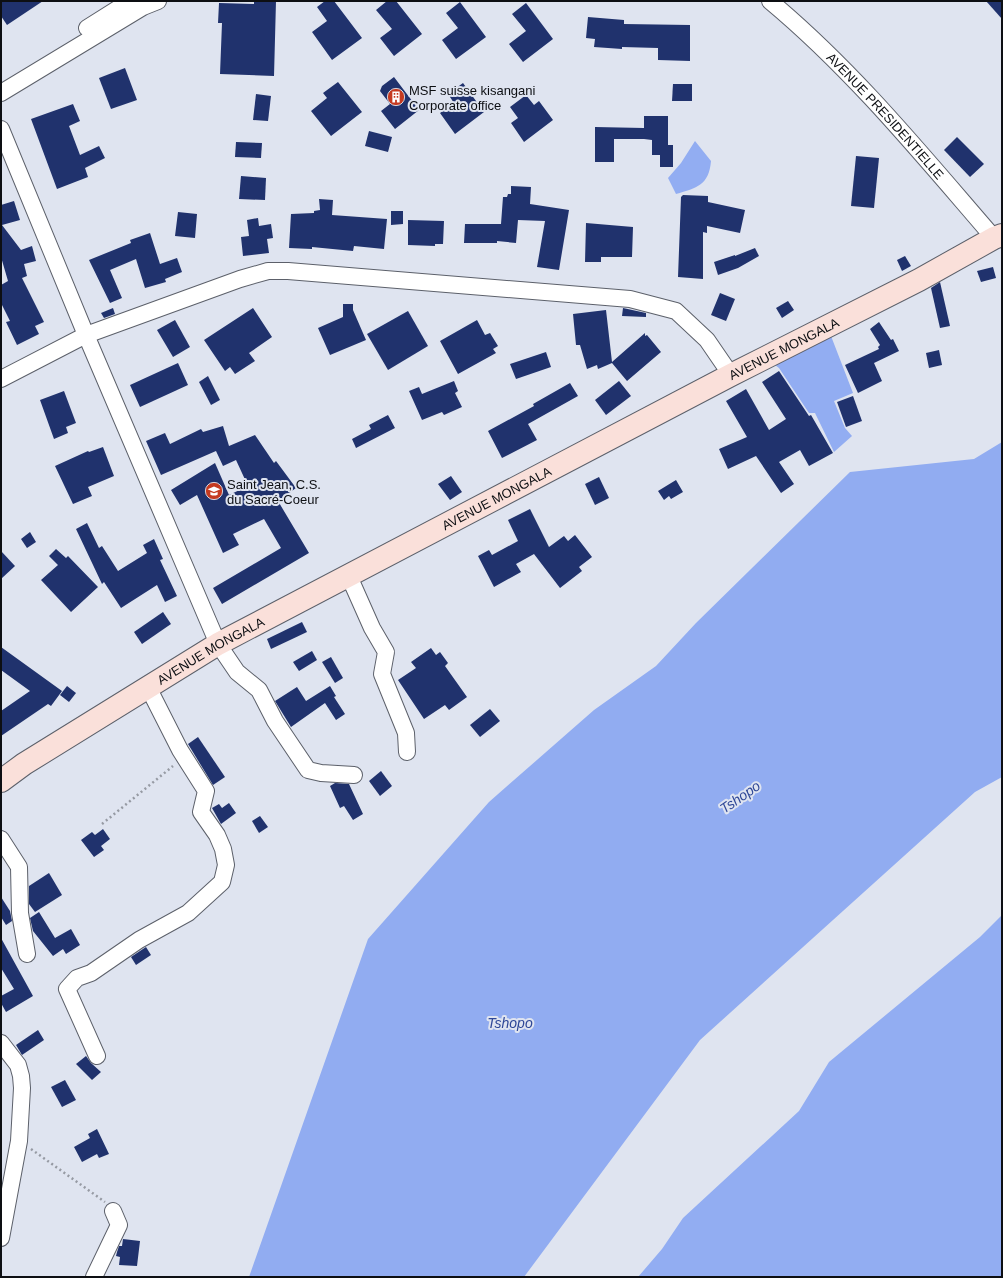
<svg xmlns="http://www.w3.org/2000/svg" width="1003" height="1278" viewBox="0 0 1003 1278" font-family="Arial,sans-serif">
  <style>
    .forest { fill: #92adf2 }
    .water { fill: #91acf1 }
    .building { fill: #20326d }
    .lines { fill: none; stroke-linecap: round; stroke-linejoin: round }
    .street-casing { stroke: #5c606a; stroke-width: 18 }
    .secondary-casing { stroke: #5c606a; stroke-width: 24 }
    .path { stroke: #969aa3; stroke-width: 2.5; stroke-dasharray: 2 3; stroke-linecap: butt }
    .street { stroke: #fff; stroke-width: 16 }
    .secondary { stroke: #fae0da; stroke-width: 22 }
    .labels { text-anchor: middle; stroke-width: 4; stroke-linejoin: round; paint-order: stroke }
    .poi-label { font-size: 13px; fill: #0d0f13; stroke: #dfe4f0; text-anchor: start }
    .street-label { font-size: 13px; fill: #0d0f13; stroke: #dfe4f0 }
    .water-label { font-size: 14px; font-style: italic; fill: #2e4797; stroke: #dfe4f0 }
  </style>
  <rect width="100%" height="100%" fill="#dfe4f0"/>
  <g class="forest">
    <path d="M695,141L711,161C709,185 697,188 676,194L668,178L681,163Z"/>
    <polygon points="831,336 853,393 834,401 845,428 852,436 834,452 815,413 809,413 779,368 771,362"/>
    <polygon points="1002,915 1002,1277 638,1277 662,1249 683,1218 799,1111 829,1062 980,937"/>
  </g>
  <polygon class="water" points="1002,442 1002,777 975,792 700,1040 524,1277 249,1277 368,939 489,802 594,710 656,666 696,623 850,472 974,459"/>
  <g class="building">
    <polygon points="1,1 43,1 7,25 1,16"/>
    <polygon points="254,1 276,1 274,76 220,74 222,23 218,23 219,3 254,4"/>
    <polygon points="325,1 334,1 362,38 332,60 312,32 327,21 317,7"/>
    <polygon points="387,1 396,1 422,34 394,56 380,38 392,29 376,10"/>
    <polygon points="986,1 1002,1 1002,19"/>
    <polygon points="460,2 486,37 456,59 442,40 458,28 446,13"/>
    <polygon points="526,3 553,39 523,62 509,44 526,31 512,14"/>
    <polygon points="588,17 624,20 624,24 690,25 690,61 658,60 658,48 622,47 622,49 594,47 595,39 586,38"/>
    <polygon points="125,68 137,100 111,109 99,78"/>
    <polygon points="394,77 419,110 395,129 381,111 390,104 380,91 382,86"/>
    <polygon points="338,82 362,112 331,136 311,111 327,98 323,93"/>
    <polygon points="463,83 484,112 455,134 440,113 454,103 448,94"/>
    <polygon points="673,84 692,84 692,101 672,101"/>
    <polygon points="256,94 271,96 268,121 253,120"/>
    <polygon points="526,95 534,105 539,101 553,120 524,142 511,123 518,118 510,107"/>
    <polygon points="73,104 80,121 69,126 80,155 99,146 105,158 85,168 88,177 57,189 31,119"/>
    <polygon points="644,116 668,116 668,145 673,145 673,167 660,167 660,155 652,155 652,140 644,139 614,139 614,162 595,162 595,127 644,128"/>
    <polygon points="369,131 392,137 388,152 365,146"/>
    <polygon points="957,137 984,164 970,177 944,150"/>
    <polygon points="236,142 262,143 261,158 235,157"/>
    <polygon points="856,156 879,158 874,208 851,206"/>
    <polygon points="241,176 266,178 265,200 239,199"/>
    <polygon points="511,186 531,187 530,204 569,210 559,270 537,267 545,221 518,220 516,243 497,241 497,243 464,243 465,224 501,224 503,197 507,197 508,194 511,194"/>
    <polygon points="683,195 708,196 708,202 745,210 740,233 707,226 707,233 703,232 703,279 678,277 681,197"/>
    <polygon points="319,199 333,200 332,215 387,219 384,249 354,246 353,251 312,247 312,249 289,248 291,214 314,213 314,211 320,210"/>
    <polygon points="14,201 20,220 2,225 21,250 32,246 36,261 24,264 27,276 22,278 44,322 35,326 39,334 17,345 6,322 10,321 1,303 1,285 8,281 1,257 1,205"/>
    <polygon points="391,211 403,211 403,224 391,225"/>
    <polygon points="178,212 197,214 195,238 175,236"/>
    <polygon points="258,218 259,226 271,224 273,238 267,239 269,253 243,256 241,237 249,236 247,220"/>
    <polygon points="408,220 444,221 443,244 435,244 435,246 408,245"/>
    <polygon points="586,223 633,227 632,257 601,257 601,262 585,262"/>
    <polygon points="150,233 160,264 177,258 182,272 165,279 166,282 145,288 136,259 110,270 122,298 110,303 89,260 131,243 130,240"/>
    <polygon points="755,248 759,256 738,268 718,275 714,262 735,255 735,256"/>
    <polygon points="905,256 911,266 902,271 897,260"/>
    <polygon points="993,267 996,278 981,282 977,271"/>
    <polygon points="940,282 950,326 940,328 931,288"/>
    <polygon points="720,293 735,299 726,321 711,315"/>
    <polygon points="788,301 794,310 782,318 776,308"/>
    <polygon points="343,304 353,304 353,310 366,340 330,355 318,328 343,317"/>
    <polygon points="113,308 115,314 104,318 101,313"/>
    <polygon points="253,308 272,337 249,353 255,361 235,374 230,367 225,371 204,340"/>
    <polygon points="623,308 646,313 646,317 622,316"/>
    <polygon points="606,310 612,362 645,333 645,336 647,335 661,352 627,381 612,363 598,369 597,365 587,369 580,345 576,345 573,314"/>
    <polygon points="408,311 428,346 388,370 367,334"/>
    <polygon points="175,320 190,347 173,357 157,330"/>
    <polygon points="477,320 485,335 490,333 498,346 493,349 496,353 458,374 440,341"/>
    <polygon points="879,322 891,340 893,339 899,351 874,363 882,381 858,393 845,365 879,349 878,347 880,345 870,329"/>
    <polygon points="939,350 942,365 929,368 926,353"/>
    <polygon points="546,352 551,367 516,379 510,364"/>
    <polygon points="178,363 188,385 140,407 130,385"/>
    <polygon points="779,371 809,416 811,415 833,453 809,466 800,450 779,462 794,484 781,493 756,456 728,469 719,449 747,437 726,401 746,389 769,430 786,419 762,382"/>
    <polygon points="208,376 220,400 211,405 199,382"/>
    <polygon points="454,381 458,391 455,393 462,407 444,415 442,412 422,420 409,391 419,387 422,394"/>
    <polygon points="619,381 631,396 606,415 595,400"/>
    <polygon points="570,383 578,396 528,424 537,440 502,458 488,431 534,406 533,404"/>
    <polygon points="64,391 76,423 66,427 68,433 54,439 40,400"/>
    <polygon points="853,396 862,421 846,427 837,402"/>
    <polygon points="388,415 395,428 356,448 352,439 371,429 369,425"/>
    <polygon points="223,426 229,446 255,435 274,463 276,461 296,488 278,501 309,553 222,604 213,588 281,548 264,519 233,534 239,545 223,553 197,495 180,505 171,490 215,463 229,495 248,486 236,460 223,466 216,451 161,475 146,441 165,433 170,444 201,429 203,432"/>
    <polygon points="103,447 114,476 88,487 92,496 73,504 55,466 88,451 89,452"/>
    <polygon points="451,476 462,492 450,500 438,484"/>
    <polygon points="599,477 609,498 595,505 585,484"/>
    <polygon points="676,480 683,492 671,499 669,496 664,500 658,491"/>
    <polygon points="530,509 549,547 564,536 568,541 575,535 592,557 579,567 582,571 560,588 534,554 516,564 521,572 494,587 478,556 489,550 492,555 518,541 508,520"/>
    <polygon points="87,523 99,548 102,546 118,571 147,553 143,545 154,539 163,559 160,560 177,596 165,602 157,585 121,608 104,582 102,584 76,529"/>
    <polygon points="30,532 36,542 27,548 21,539"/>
    <polygon points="56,549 66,558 68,556 98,587 71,612 41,580 58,565 49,556"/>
    <polygon points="1,551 15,566 1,579"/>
    <polygon points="163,612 171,624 142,644 134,632"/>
    <polygon points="302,622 307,632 271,649 267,639"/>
    <polygon points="1,647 62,691 51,706 48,704 1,736 1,711 30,691 1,670"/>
    <polygon points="431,648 436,655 440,652 448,663 445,666 467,697 449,710 445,705 424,719 398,680 416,668 411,662"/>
    <polygon points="312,651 317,660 299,671 293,662"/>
    <polygon points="331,657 343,678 335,683 322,662"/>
    <polygon points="67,686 76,693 69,702 60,695"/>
    <polygon points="330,686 336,696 334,697 345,714 336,720 325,703 291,727 275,701 297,687 306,701"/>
    <polygon points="490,709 500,721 480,737 470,725"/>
    <polygon points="198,737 225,777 213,785 188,744"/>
    <polygon points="381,771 392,786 380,796 369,781"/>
    <polygon points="335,783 349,784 363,814 353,820 344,806 340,808 330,786"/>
    <polygon points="229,803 236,813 221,824 212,808 219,804 222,808"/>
    <polygon points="260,816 268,827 259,833 252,821"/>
    <polygon points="103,829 110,839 101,846 104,850 94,857 81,840 92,832 95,835"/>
    <polygon points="49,873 62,895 35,912 29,904 29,886"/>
    <polygon points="1,897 10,911 12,921 6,925 1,917"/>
    <polygon points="39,912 55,938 71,929 80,945 66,954 63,949 53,956 33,931 30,918"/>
    <polygon points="1,938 33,996 6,1012 1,1003 1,996 14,989 1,968"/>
    <polygon points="146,947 151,955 136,965 131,957"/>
    <polygon points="38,1030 44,1040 22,1055 16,1045"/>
    <polygon points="86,1056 91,1063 101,1072 92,1080 76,1064"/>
    <polygon points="65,1080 76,1100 62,1107 51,1087"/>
    <polygon points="97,1129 109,1154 99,1158 97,1154 82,1162 74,1147 90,1138 88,1134"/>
    <polygon points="123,1239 140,1241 137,1266 119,1265 120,1257 116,1256 117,1252 119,1246 122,1246"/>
  </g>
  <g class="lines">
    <defs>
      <g id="street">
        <path id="s1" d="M770,1C854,71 923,156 994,238"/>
        <polyline points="87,28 130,1"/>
        <polyline points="1,93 143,7 158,1"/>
        <polyline points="1,129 86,335 218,644 237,672 259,690 275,721 308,770 321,773 354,775"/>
        <polyline points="1,379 86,335 240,279 268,271 288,271 630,299 676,311 707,340 731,375"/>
        <polyline points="348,574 372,628 386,652 382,674 406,733 407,752"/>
        <polyline points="1,839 19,867 20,913 27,954"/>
        <polyline points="1,1043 18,1065 21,1076 22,1088 19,1141 1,1238"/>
        <polyline points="97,1056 67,989 77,978 91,973 139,940 188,913 222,882 226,865 223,849 217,835 201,812 206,791 180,750 148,687"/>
        <polyline points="94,1277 119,1225 113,1211"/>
      </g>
      <g id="secondary">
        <path id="s2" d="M1,781L24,764L218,644L731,375L919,280L994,238L1002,235"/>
      </g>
    </defs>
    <use href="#street" class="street-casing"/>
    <use href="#secondary" class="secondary-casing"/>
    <g class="path">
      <polyline points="102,824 173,766"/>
      <polyline points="31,1149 105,1202"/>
    </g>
    <use href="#street" class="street"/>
    <use href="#secondary" class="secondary"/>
  </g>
  <defs>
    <symbol id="building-disc" viewBox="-11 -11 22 22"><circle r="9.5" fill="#c53a20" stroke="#dfe4f0"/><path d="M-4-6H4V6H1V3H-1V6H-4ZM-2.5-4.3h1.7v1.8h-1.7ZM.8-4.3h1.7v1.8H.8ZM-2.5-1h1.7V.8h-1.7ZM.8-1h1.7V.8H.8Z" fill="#fff"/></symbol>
    <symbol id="school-disc" viewBox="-11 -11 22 22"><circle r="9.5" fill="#c53a20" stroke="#dfe4f0"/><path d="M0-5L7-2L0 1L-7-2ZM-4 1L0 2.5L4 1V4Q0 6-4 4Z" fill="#fff"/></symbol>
  </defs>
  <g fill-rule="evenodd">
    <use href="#building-disc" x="386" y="87" width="20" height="20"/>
    <use href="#school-disc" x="204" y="481" width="20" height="20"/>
  </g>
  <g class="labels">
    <g class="poi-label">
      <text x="409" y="95">MSF suisse kisangani<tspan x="409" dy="15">Corporate office</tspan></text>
      <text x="227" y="489">Saint Jean, C.S.<tspan x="227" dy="15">du Sacré-Coeur</tspan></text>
    </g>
    <g class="street-label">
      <text dy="5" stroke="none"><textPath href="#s1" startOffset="163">AVENUE PRESIDENTIELLE</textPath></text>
      <text dy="5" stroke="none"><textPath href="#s2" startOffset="895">AVENUE MONGALA</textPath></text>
      <text dy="5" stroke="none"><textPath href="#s2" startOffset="571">AVENUE MONGALA</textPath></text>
      <text dy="5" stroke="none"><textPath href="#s2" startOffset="247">AVENUE MONGALA</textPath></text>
    </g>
    <g class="water-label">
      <text transform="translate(740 797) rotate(-35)" y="5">Tshopo</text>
      <text x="510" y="1028">Tshopo</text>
    </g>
  </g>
  <rect width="1003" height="1278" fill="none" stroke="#0d0f13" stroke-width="4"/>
</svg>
